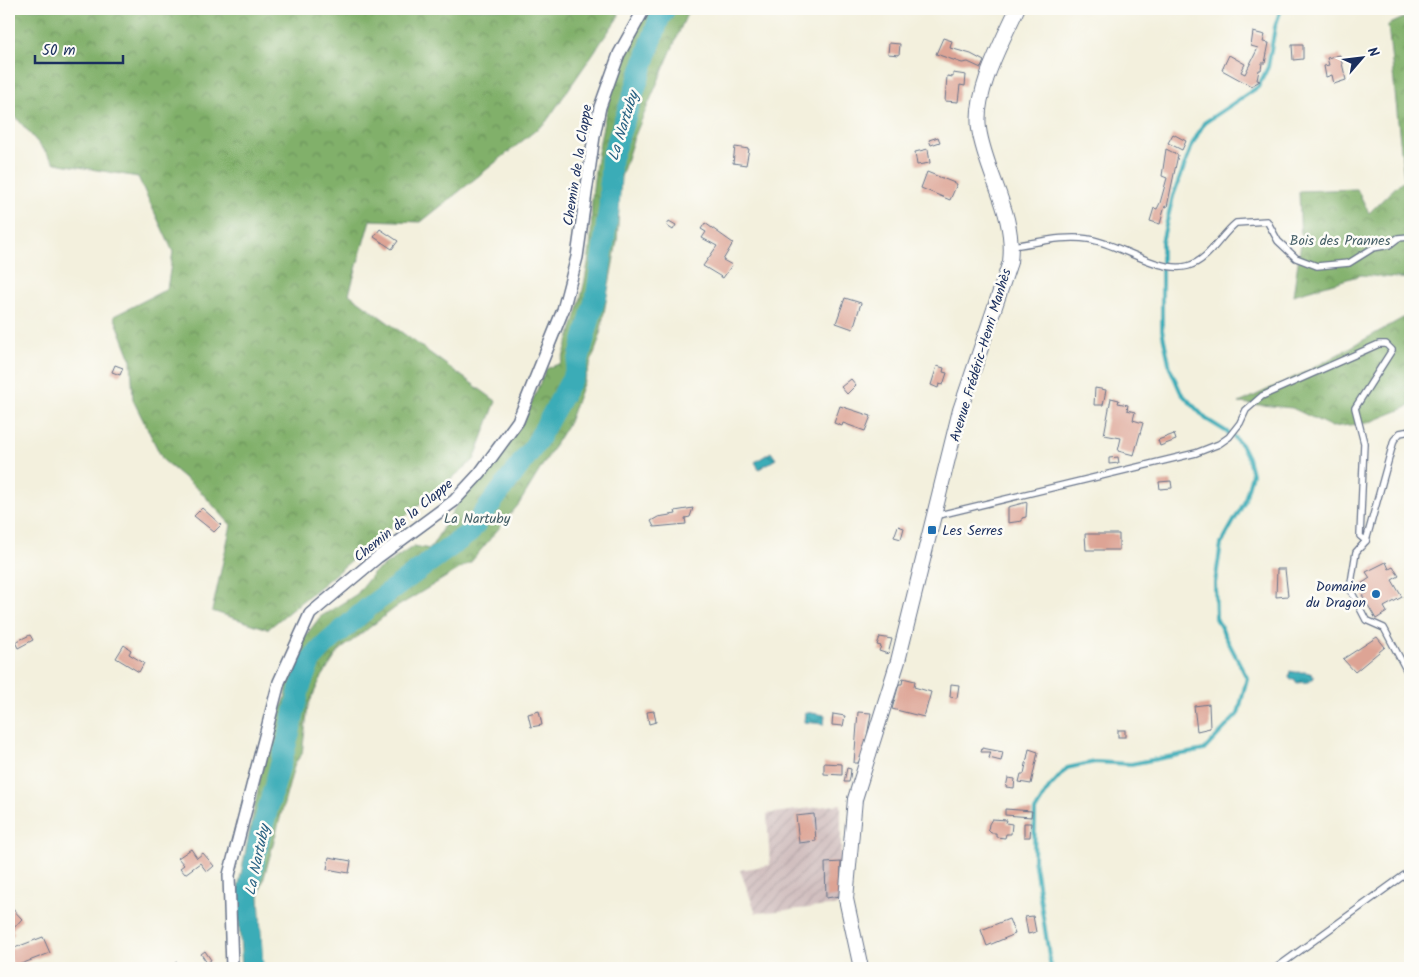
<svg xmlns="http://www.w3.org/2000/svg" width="1419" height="977" viewBox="0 0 1419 977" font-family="Kalam,sans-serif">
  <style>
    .industrial { fill: url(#industrial-furrows) }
    .forest { fill: url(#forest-crowns); stroke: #4e7064 }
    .water { fill: url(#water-waves); stroke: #2b6e8a }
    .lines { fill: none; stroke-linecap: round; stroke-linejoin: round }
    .stream { stroke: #3bacb7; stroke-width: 4 }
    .river { stroke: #3bacb7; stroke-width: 21 }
    .building { fill: #dda495 }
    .service-casing { stroke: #67738a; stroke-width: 8 }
    .minor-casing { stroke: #67738a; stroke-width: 14 }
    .tertiary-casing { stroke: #67738a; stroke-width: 16 }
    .service { stroke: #fff; stroke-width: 5.5 }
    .minor { stroke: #fff; stroke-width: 11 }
    .tertiary { stroke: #fff; stroke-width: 14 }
    .poi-dot { fill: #1f6fb2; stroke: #fdfcf7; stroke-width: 2 }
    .labels { text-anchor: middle; stroke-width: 5; stroke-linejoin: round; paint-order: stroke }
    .street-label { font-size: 14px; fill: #1b2f5e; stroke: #fdfcf7 }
    .park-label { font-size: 14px; fill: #445e66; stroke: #fdfcf7 }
    .poi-label { font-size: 14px; fill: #1b2f5e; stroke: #fdfcf7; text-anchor: start }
    .water-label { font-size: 15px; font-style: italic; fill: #286182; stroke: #fdfcf7 }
  </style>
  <defs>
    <pattern id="industrial-furrows" width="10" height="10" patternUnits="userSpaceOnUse" patternTransform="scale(1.25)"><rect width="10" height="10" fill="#d1bfbf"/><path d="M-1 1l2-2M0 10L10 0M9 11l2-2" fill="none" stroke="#b3a4a7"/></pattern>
    <pattern id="forest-crowns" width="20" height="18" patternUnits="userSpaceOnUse" patternTransform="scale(1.25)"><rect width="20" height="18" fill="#81b06a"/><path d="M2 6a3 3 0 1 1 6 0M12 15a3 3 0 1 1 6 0" fill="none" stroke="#69905a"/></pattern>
    <pattern id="water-waves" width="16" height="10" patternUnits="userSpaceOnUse" patternTransform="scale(1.25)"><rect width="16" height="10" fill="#3bacb7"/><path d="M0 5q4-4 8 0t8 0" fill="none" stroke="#318c98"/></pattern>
  </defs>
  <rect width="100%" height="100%" fill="#fdfcf7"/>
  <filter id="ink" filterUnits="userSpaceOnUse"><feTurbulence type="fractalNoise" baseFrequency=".02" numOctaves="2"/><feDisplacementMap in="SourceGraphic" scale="10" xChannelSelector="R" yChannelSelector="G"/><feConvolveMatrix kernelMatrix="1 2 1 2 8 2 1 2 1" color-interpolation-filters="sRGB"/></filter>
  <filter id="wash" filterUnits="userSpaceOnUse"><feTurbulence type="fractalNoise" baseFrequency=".0096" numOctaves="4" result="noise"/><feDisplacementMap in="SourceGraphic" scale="20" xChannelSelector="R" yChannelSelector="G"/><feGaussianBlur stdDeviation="1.12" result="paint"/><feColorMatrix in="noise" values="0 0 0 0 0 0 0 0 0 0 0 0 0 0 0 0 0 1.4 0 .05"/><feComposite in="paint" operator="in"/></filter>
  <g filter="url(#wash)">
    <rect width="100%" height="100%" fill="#f3f0dd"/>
    <polygon class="industrial" points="841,804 841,905 756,913 740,870 770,865 767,814"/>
    <g class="forest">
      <polygon points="9,9 618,9 619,16 546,122 421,222 370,220 349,294 496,401 474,460 268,629 212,611 231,525 200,491 163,460 133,400 131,359 114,316 167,289 173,252 138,177 55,163 9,109"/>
      <path d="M646,9H689L633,140L621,177L617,241L599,340L569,422L519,504L471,562L395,608L339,651L320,680L308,706L302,754L295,763L259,896L263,968H242L237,894L261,774L286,695L288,670L299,644L320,617L357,594L373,573L414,546L430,549L459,501L489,471L523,422L546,369L561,363C573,326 586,288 590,248C592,232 591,215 592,199C597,139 615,59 646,9Z"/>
      <polygon points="1410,15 1410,279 1361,275 1293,295 1301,243 1299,191 1357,189 1369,213 1404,179 1388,25"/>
      <polygon points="1410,314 1410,406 1368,423 1332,427 1292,408 1239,403 1310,370"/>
    </g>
    <g class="water">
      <polygon points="771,452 776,459 759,469 755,462"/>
      <path d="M1290,671C1298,674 1304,670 1312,674L1314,678L1309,682L1296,683L1295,679L1291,680L1289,678Z"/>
      <polygon points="805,712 825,715 824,724 804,722"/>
    </g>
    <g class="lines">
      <polyline class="stream" points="1051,968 1034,859 1035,811 1049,788 1067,768 1095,762 1131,764 1204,750 1238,714 1247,678 1216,618 1215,583 1221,544 1244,503 1252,474 1248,458 1242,446 1232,435 1206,419 1181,393 1170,368 1162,330 1162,242 1173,196 1193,143 1204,123 1258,87 1268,67 1275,27 1281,9"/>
      <polyline class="river" points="253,968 248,894 259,840 290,731 300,687 311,660 326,644 370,606 469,533 535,445 575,373 597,292 609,207 611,159 659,19 665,9"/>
    </g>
    <g id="blocks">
      <g class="building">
        <polygon points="1253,32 1265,35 1263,42 1269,43 1265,63 1262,63 1261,70 1259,70 1257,80 1260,81 1251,86 1222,70 1229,55 1245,64 1241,72 1245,74 1258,48 1251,46"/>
        <polygon points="943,38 952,41 950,48 971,54 984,61 981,68 968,62 962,63 936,54"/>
        <polygon points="889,43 900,44 899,55 888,54"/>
        <polygon points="1292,45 1303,45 1303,59 1293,60"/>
        <polygon points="1340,55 1346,80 1334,84 1332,75 1326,77 1324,66 1329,65 1327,58"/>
        <polygon points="953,73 966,75 965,86 960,85 958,102 945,101 947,76 953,77"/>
        <polygon points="1173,134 1186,141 1182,150 1168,143"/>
        <polygon points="938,137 940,142 931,145 929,140"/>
        <polygon points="735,147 749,149 746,165 733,163"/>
        <polygon points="928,149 930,163 917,165 915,152"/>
        <polygon points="1166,149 1178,155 1167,207 1165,206 1160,224 1150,221 1154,208 1157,209 1160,203 1167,178 1162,176"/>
        <polygon points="927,172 957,184 950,200 921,188"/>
        <polygon points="669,221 676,225 673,230 667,226"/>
        <polygon points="705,223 733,243 723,260 732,265 723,278 703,266 717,246 702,238 706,232 701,229"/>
        <polygon points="380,229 398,241 392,249 374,237"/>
        <polygon points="845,298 861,303 853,329 836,323"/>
        <polygon points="115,365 123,368 120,375 112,372"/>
        <polygon points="937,366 944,368 943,372 947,373 943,385 939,384 938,388 931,385"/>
        <polygon points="851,379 856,385 847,394 841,387"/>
        <polygon points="1095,388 1106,390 1103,405 1094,405"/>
        <polygon points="1111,398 1119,400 1118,403 1128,405 1127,410 1135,412 1133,420 1143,423 1134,455 1118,451 1121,438 1104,435"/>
        <polygon points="840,406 871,416 865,431 843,423 842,426 834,423"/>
        <polygon points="1174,434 1176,440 1160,446 1158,440"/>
        <polygon points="1118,457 1119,463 1109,464 1109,458"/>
        <polygon points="1171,481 1172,488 1160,489 1159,482"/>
        <polygon points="1027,502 1026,517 1022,518 1022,521 1008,523 1008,507"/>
        <polygon points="202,508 221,525 214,532 194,516"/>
        <polygon points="693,508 690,517 685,518 686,524 654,527 651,521 658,517 676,514 675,511"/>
        <polygon points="898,526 904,528 901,539 894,537"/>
        <polygon points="1085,534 1119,534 1119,550 1086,550"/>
        <polygon points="1386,562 1389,569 1393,567 1399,576 1392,580 1402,597 1384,607 1387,612 1376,619 1362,595 1367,593 1361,584 1370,578 1366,572"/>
        <polygon points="1277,569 1285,569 1288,596 1276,597"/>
        <polygon points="30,635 33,640 18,648 15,642"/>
        <polygon points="880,637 892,639 888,654 879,651 881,646 877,645"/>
        <polygon points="1377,637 1385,647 1355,672 1343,659"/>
        <polygon points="124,645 131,650 129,654 144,663 139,672 116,658"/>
        <polygon points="903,678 915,681 914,687 931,692 924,717 892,709 899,684 902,684"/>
        <polygon points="951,684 959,685 957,698 950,697"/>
        <polygon points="1209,704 1210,728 1197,731 1194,706"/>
        <polygon points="539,711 542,725 531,727 528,714"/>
        <polygon points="654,711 656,722 649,724 647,712"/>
        <polygon points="858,712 871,713 865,749 858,763 854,763"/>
        <polygon points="833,714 845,716 843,726 832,725"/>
        <rect x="1118" y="730" width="7" height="7"/>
        <polygon points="982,748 1003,752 1001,761 989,758 991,752 981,752"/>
        <polygon points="1029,749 1038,752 1031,784 1019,782 1021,774 1024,774"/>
        <polygon points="824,763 842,764 842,775 824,774"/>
        <polygon points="847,768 851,769 850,778 849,782 844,782"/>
        <polygon points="1008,778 1015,779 1014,788 1006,787"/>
        <polygon points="1005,809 1032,811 1031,817 1005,815"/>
        <polygon points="814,814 816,841 799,843 796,816"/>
        <polygon points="992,819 1007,820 1006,823 1012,824 1011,834 1006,834 1005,838 996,837 996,833 991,833 988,830 989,824"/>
        <polygon points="1024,823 1031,823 1030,837 1024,837"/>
        <polygon points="191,849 197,858 203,853 214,866 207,872 200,863 185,874 180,868 184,865 178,858"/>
        <polygon points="329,857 351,861 349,873 327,869"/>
        <polygon points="841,862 840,896 826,898 825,863"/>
        <polygon points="10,906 22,919 12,930 15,933 9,940"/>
        <polygon points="1033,916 1036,932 1028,934 1025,917"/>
        <polygon points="1009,919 1015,934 987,946 981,930"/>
        <polygon points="43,937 50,953 13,967 9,950"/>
        <polygon points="205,951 211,960 207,963 201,954"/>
        <polygon points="176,962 187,968 173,968"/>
      </g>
    </g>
  </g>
  <g filter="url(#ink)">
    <use href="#blocks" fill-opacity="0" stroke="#67738a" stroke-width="1"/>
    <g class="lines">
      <defs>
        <g id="service">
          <path d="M1012,246C1036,243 1064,235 1088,239C1118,243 1160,274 1188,266C1209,260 1219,237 1236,223L1267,221L1278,241L1296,258L1317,266L1349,263L1373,248L1389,245L1398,238L1410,237"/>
          <polyline points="935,516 1196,453 1219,444 1229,437 1240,423 1246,410 1262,396 1379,344 1386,344 1392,350 1355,408 1364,443 1360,536 1366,541 1394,440 1400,433 1410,431"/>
          <polyline points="1366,541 1356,552 1350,589 1366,620 1384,628 1410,677"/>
          <polyline points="1276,968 1410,871"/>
          <polyline points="1404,968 1410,963"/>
        </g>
        <polyline id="minor" points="232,968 229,875 279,682 310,614 378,557 454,501 480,473 518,421 563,310 577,257 594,136 600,107 619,54 644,9"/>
        <path id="tertiary" d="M861,968L846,899L855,799L898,661L960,410L1010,262C1016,213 986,175 979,129C974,92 1002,42 1017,9"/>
      </defs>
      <use href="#service" class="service-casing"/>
      <use href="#minor" class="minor-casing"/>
      <use href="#tertiary" class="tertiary-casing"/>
      <use href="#service" class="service"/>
      <use href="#minor" class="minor"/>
      <use href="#tertiary" class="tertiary"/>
    </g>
  </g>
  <g class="poi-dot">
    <rect x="927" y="525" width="10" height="10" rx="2.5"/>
    <circle cx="1376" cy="594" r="5"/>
  </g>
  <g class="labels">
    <g class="street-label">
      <text transform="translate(577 165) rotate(-81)" y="5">Chemin de la Clappe</text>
      <text transform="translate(980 355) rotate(-73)" y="5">Avenue Frédéric-Henri Manhès</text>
      <text transform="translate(403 520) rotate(-39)" y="5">Chemin de la Clappe</text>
    </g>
    <g class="park-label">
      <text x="1340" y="245">Bois des Prannes</text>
      <text x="477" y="523">La Nartuby</text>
    </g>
    <g class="poi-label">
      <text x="942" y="535">Les Serres</text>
      <text x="1366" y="591" text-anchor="end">Domaine<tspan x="1366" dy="16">du Dragon</tspan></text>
    </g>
    <g class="water-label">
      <text transform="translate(623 126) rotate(-73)" y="5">La Nartuby</text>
      <text transform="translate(257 860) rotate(-78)" y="5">La Nartuby</text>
    </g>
  </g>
  <rect width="1419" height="977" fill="none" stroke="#fdfcf7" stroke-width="30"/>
  <g transform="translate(1362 58) rotate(62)" stroke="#fdfcf7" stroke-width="4" paint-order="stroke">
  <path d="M0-4L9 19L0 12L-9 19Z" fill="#1b2f5e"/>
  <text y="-8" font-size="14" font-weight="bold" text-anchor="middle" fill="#1b2f5e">N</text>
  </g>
  <path d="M35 55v8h88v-8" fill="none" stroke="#1b2f5e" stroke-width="2.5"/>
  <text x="42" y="55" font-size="15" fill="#1b2f5e" stroke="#fdfcf7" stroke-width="4" paint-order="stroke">50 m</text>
</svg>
